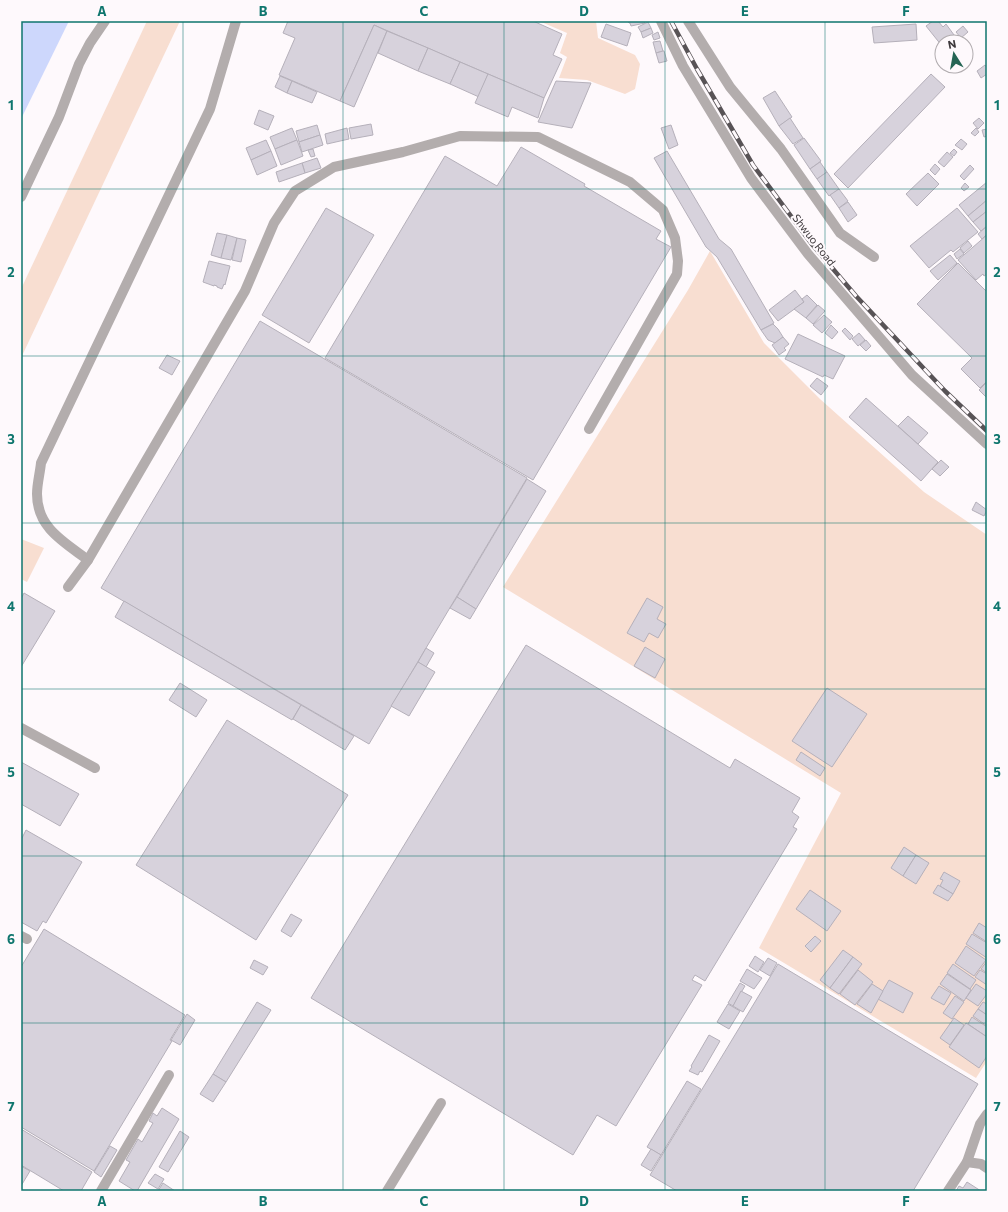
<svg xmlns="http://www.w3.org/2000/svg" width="1008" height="1212" viewBox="0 0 1008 1212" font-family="Commissioner,sans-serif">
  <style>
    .green { fill: #f8ded1 }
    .water { fill: #cdd7fc }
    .building { fill: #d7d2dc; stroke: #b5b0ba }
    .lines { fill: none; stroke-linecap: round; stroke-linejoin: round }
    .lane { stroke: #b3adad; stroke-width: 10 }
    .street { stroke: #b3adad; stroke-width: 10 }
    .rail-casing { stroke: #585356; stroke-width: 4.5 }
    .rail { stroke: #fef9fc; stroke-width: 3; stroke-dasharray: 9; stroke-linecap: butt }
    .grid { fill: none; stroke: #0f766e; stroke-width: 1; stroke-opacity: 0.55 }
    .labels { text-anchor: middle; stroke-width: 4; stroke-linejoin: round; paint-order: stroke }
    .street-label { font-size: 11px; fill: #3e393c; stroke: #fef9fc }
    .neatline { fill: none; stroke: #0f766e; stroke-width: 1.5 }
    .grid-label { font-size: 13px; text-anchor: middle; font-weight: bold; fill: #0f766e }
  </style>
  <rect width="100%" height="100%" fill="#fef9fc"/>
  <g class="green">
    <polygon points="147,21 180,21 21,358 21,289"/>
    <polygon points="539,21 596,21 598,38 635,55 640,64 635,89 625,94 587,80 559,78 567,57 560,53 567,33"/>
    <polygon points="710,251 764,343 820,399 924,492 987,535 987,1061 976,1078 759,948 841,793 503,587 688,290"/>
    <polygon points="21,539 44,548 27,582 21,579"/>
  </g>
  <polygon class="water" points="21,21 69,21 21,119"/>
  <g class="building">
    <polygon points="288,21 533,21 562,34 553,55 562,59 544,98 374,25 340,101 279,75 295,38 283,33"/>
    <polygon points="628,21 644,21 645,23 631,26 630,23 629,23"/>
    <polygon points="933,21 938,21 943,27 946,24 957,39 954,41 955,42 942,42 942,46 926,26"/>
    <polygon points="648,22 651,28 641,32 638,27"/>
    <polygon points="606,24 631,33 627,46 601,37"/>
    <polygon points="916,24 917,40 874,43 872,27"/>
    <polygon points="374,25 387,31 354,107 340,101"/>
    <polygon points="963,26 968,32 961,38 956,32"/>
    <polygon points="651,28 653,33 643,38 641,32"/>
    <polygon points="387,31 428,48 418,71 378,53"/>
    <polygon points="658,32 660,38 654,40 652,35"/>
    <polygon points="962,37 965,42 956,42 955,41"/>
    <polygon points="660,41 663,51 656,53 653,42"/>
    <polygon points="428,48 460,62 450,84 418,71"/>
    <polygon points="663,51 664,51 667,61 659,63 656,53"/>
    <polygon points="460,62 488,74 479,97 450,84"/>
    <polygon points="985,65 987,68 987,74 981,78 977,71"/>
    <polygon points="488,74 544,98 538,118 512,107 508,117 475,103"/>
    <polygon points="931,74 945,87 848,188 834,174"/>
    <polygon points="280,76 292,81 287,93 275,87"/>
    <polygon points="292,81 317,92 312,103 287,93"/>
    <polygon points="556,81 591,83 572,128 538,122"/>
    <polygon points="775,91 792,117 779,126 763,98"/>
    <polygon points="259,110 274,116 268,130 254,124"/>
    <polygon points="790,118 803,138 793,144 779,126"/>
    <polygon points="979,118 984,123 978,129 973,123"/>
    <polygon points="371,124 373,135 351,139 349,128"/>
    <polygon points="317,125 320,135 299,142 296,131"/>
    <polygon points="671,125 678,145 669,149 661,128"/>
    <polygon points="292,128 297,140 275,149 270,137"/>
    <polygon points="347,128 349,139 327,144 325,134"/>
    <polygon points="976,128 979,132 975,136 971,133"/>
    <polygon points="987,129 987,136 984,137 982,130"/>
    <polygon points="320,135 323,145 302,152 299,142"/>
    <polygon points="804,138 821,161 810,169 794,145"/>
    <polygon points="961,139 967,144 962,150 955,145"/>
    <polygon points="266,140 271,151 251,160 246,148"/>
    <polygon points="297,140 303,156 281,165 275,149"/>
    <polygon points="521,147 585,184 584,186 661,231 656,239 671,247 533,480 325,358 445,156 497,186"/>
    <polygon points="313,149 315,156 311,157 308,150"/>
    <polygon points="954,149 957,152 954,156 950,153"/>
    <polygon points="271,151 277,166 257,175 251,160"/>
    <polygon points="667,151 719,239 731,249 774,323 761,330 717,257 706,247 654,158"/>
    <polygon points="947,152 953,157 944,167 938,162"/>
    <polygon points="317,158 321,168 305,173 302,163"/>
    <polygon points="820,162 827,172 817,179 810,169"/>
    <polygon points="302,163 305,173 279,182 276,172"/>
    <polygon points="935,164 940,169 935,175 930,170"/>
    <polygon points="970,165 974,169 964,180 960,176"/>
    <polygon points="827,172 839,189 829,196 817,179"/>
    <polygon points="928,173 939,184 917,206 906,194"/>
    <polygon points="987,182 987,200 968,216 959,205"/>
    <polygon points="965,183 969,187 964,191 961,188"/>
    <polygon points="839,189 848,201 839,208 830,195"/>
    <polygon points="987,200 987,211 973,222 968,216"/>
    <polygon points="848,202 857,215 848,222 839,208"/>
    <polygon points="326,208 374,235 309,343 262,315"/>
    <polygon points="957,208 978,232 953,252 951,250 929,268 910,246"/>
    <polygon points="987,211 987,226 981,231 973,222"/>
    <polygon points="986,227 987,234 982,239 978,234"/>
    <polygon points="217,233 227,235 221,258 211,255"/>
    <polygon points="227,235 237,238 231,260 221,258"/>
    <polygon points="987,235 987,274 984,276 983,274 976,280 958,260"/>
    <polygon points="237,238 246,240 241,262 232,260"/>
    <polygon points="968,241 972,246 964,253 960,248"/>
    <polygon points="960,249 964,254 957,259 954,254"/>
    <polygon points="950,255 957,263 938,280 930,271"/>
    <polygon points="209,261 230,266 225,285 224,284 222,289 217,287 217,286 214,285 214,286 203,282"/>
    <polygon points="958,263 987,292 987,381 980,388 961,369 972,358 917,304"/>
    <polygon points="795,290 804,302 778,321 769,310"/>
    <polygon points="807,295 817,305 806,318 794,309 804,302 802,299"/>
    <polygon points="818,305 825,311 813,324 806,318"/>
    <polygon points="824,315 832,322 822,333 813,325"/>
    <polygon points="260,321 527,478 369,744 101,588"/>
    <polygon points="773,324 778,329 783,337 775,343 768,340 761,330"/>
    <polygon points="831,325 838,332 832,339 825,333"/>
    <polygon points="845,328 853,336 850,340 842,331"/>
    <polygon points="859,333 865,340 858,346 852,339"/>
    <polygon points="798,334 845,356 833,379 824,375 823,377 785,359"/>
    <polygon points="783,337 789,344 784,348 786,350 779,355 772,345"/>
    <polygon points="866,340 871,346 866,351 860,345"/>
    <polygon points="167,355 180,361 172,375 159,368"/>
    <polygon points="817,378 828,386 821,395 810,386"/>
    <polygon points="987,382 987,398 979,390"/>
    <polygon points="866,398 938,462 921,481 849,417"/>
    <polygon points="908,416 928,433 918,444 898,426"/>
    <polygon points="941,460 949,467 940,476 932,469"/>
    <polygon points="527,479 546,491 476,609 457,597"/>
    <polygon points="976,502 987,510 984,516 972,510"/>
    <polygon points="24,593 55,611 21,667 21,599"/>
    <polygon points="457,597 476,609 470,619 450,608"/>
    <polygon points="647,598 663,607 657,619 666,624 658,638 649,633 644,642 627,633"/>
    <polygon points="124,601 301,705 292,720 115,617"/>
    <polygon points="526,645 730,768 735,759 800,798 792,812 799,817 793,827 797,829 705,981 695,975 692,980 702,985 616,1126 597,1115 573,1155 311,998"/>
    <polygon points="645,647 665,659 655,678 634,666"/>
    <polygon points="426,648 434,653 426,667 418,662"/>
    <polygon points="418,662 435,672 409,716 391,706"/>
    <polygon points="180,683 207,700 196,717 169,700"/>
    <polygon points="827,688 867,714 832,767 792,741"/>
    <polygon points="301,705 354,736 345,750 293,719"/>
    <polygon points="227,720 348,795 256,940 136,865"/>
    <polygon points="801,752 825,768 820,776 796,760"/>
    <polygon points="21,762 79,794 60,826 21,804"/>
    <polygon points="26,830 82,862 46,923 43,921 37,931 21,922 21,840"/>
    <polygon points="904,847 916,855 903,876 891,868"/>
    <polygon points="916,855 929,863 916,884 903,876"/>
    <polygon points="944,872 960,881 953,894 940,886 943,880 940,879"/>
    <polygon points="938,885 953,894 948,901 933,893"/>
    <polygon points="810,890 841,911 827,931 796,909"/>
    <polygon points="291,914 302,920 291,937 281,931"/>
    <polygon points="979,923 987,928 987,942 973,933"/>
    <polygon points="44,929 185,1015 170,1040 172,1041 94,1171 21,1127 21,967"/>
    <polygon points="972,934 987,943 987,958 966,944"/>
    <polygon points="815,936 821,941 811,952 805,946"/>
    <polygon points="966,946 986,960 974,976 955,963"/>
    <polygon points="843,950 853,957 830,988 820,980"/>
    <polygon points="755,956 764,962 758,972 749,966"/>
    <polygon points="853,957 862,964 839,994 830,988"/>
    <polygon points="768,958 777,963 770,976 760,970"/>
    <polygon points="254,960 268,967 263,975 250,968"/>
    <polygon points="987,961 987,973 981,969"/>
    <polygon points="778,964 978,1084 913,1191 677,1191 650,1175"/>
    <polygon points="953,964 976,980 970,989 947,973"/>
    <polygon points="747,969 762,978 754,989 740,981"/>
    <polygon points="858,970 873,982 855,1005 840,994"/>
    <polygon points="980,970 987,974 987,985 975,977"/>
    <polygon points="947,974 971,990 964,1001 940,984"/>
    <polygon points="889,980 913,993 903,1013 878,999"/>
    <polygon points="740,983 745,986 733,1006 728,1003"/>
    <polygon points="872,984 883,991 871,1013 857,1004"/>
    <polygon points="976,984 987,991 987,994 978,1006 966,998"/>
    <polygon points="939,986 951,993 944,1005 931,998"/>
    <polygon points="741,991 752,997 743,1012 733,1006"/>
    <polygon points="955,996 964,1002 952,1019 943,1013"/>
    <polygon points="257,1002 271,1010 226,1082 213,1074"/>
    <polygon points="983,1002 987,1004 987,1015 978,1009"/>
    <polygon points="728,1004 740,1011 729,1029 717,1022"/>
    <polygon points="978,1009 987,1015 987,1026 973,1016"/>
    <polygon points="187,1014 195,1020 180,1045 171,1040"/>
    <polygon points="972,1017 987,1027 987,1037 968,1024"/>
    <polygon points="954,1018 964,1025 950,1045 940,1038"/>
    <polygon points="966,1023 987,1037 987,1056 979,1068 949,1047"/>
    <polygon points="709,1035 720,1041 702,1072 700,1071 698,1075 689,1071 692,1067 691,1066"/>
    <polygon points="213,1074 226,1082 213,1102 200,1094"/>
    <polygon points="687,1081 701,1089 661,1155 647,1147"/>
    <polygon points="162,1108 179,1119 137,1191 135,1191 119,1181 130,1162 126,1160 138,1139 142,1142 153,1123 149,1121 153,1113 157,1116"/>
    <polygon points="21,1129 92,1172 81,1191 64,1191 21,1165"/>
    <polygon points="180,1131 189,1137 168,1172 159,1167"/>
    <polygon points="110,1146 117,1150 101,1177 94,1172"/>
    <polygon points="651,1149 661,1155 651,1171 641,1165"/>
    <polygon points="21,1166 30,1171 21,1186"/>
    <polygon points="155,1174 164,1179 158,1189 148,1183"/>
    <polygon points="967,1182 981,1191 956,1191 959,1186 963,1188"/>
    <polygon points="163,1183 175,1191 158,1191"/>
  </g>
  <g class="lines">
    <g class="lane">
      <polyline points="688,21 730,87 781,149 840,233 874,257"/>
      <polyline points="21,197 59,117 79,64 90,43 105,21"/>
      <path d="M88,560C64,542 37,528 37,494C37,484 40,473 41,463L210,109L236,21"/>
      <polyline points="68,587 88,560 245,291 274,223 295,191 334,167 403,152 460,136 538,137 630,182 663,210 675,238 678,261 677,274 589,429"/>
      <polyline points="21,728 95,768"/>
      <polyline points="21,936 27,939"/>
      <polyline points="967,1162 981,1164 987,1168"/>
      <polyline points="101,1191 169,1075"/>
      <polyline points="387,1191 441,1103"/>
    </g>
    <g class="street">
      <polyline points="661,21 683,66 751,178 808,254 912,375 987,444"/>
      <polyline points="948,1191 967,1162 980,1124 987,1114"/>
    </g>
    <defs>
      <polyline id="rail" points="671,21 697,69 753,165 811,243 856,296 945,391 987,431"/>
    </defs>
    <use href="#rail" class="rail-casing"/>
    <use href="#rail" class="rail"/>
  </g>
  <path class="grid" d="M183,21V1191M343,21V1191M504,21V1191M665,21V1191M825,21V1191M21,189H987M21,356H987M21,523H987M21,689H987M21,856H987M21,1023H987"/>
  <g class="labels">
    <g class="street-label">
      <text transform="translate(814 240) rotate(52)" y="4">Shwuo Road</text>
    </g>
  </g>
  <rect width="1008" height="1212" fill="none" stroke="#fef9fc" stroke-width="44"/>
  <g transform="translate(954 54) rotate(349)"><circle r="19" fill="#fef9fc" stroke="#b1acaf"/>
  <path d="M0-3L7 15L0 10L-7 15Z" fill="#256554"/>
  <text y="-6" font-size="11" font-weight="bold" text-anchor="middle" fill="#3e393c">N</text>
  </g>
  <rect x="22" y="22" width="964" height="1168" class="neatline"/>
  <g class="grid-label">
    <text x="102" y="16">A</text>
    <text x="263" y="16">B</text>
    <text x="424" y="16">C</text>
    <text x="584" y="16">D</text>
    <text x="745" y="16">E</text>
    <text x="906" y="16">F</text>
    <text x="11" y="110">1</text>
    <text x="997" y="110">1</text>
    <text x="11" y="277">2</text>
    <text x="997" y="277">2</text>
    <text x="11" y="444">3</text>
    <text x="997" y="444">3</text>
    <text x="11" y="611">4</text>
    <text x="997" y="611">4</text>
    <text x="11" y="777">5</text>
    <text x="997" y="777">5</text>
    <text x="11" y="944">6</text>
    <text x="997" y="944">6</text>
    <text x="11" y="1111">7</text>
    <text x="997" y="1111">7</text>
    <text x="102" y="1206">A</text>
    <text x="263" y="1206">B</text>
    <text x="424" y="1206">C</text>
    <text x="584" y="1206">D</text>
    <text x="745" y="1206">E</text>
    <text x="906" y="1206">F</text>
  </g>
</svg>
